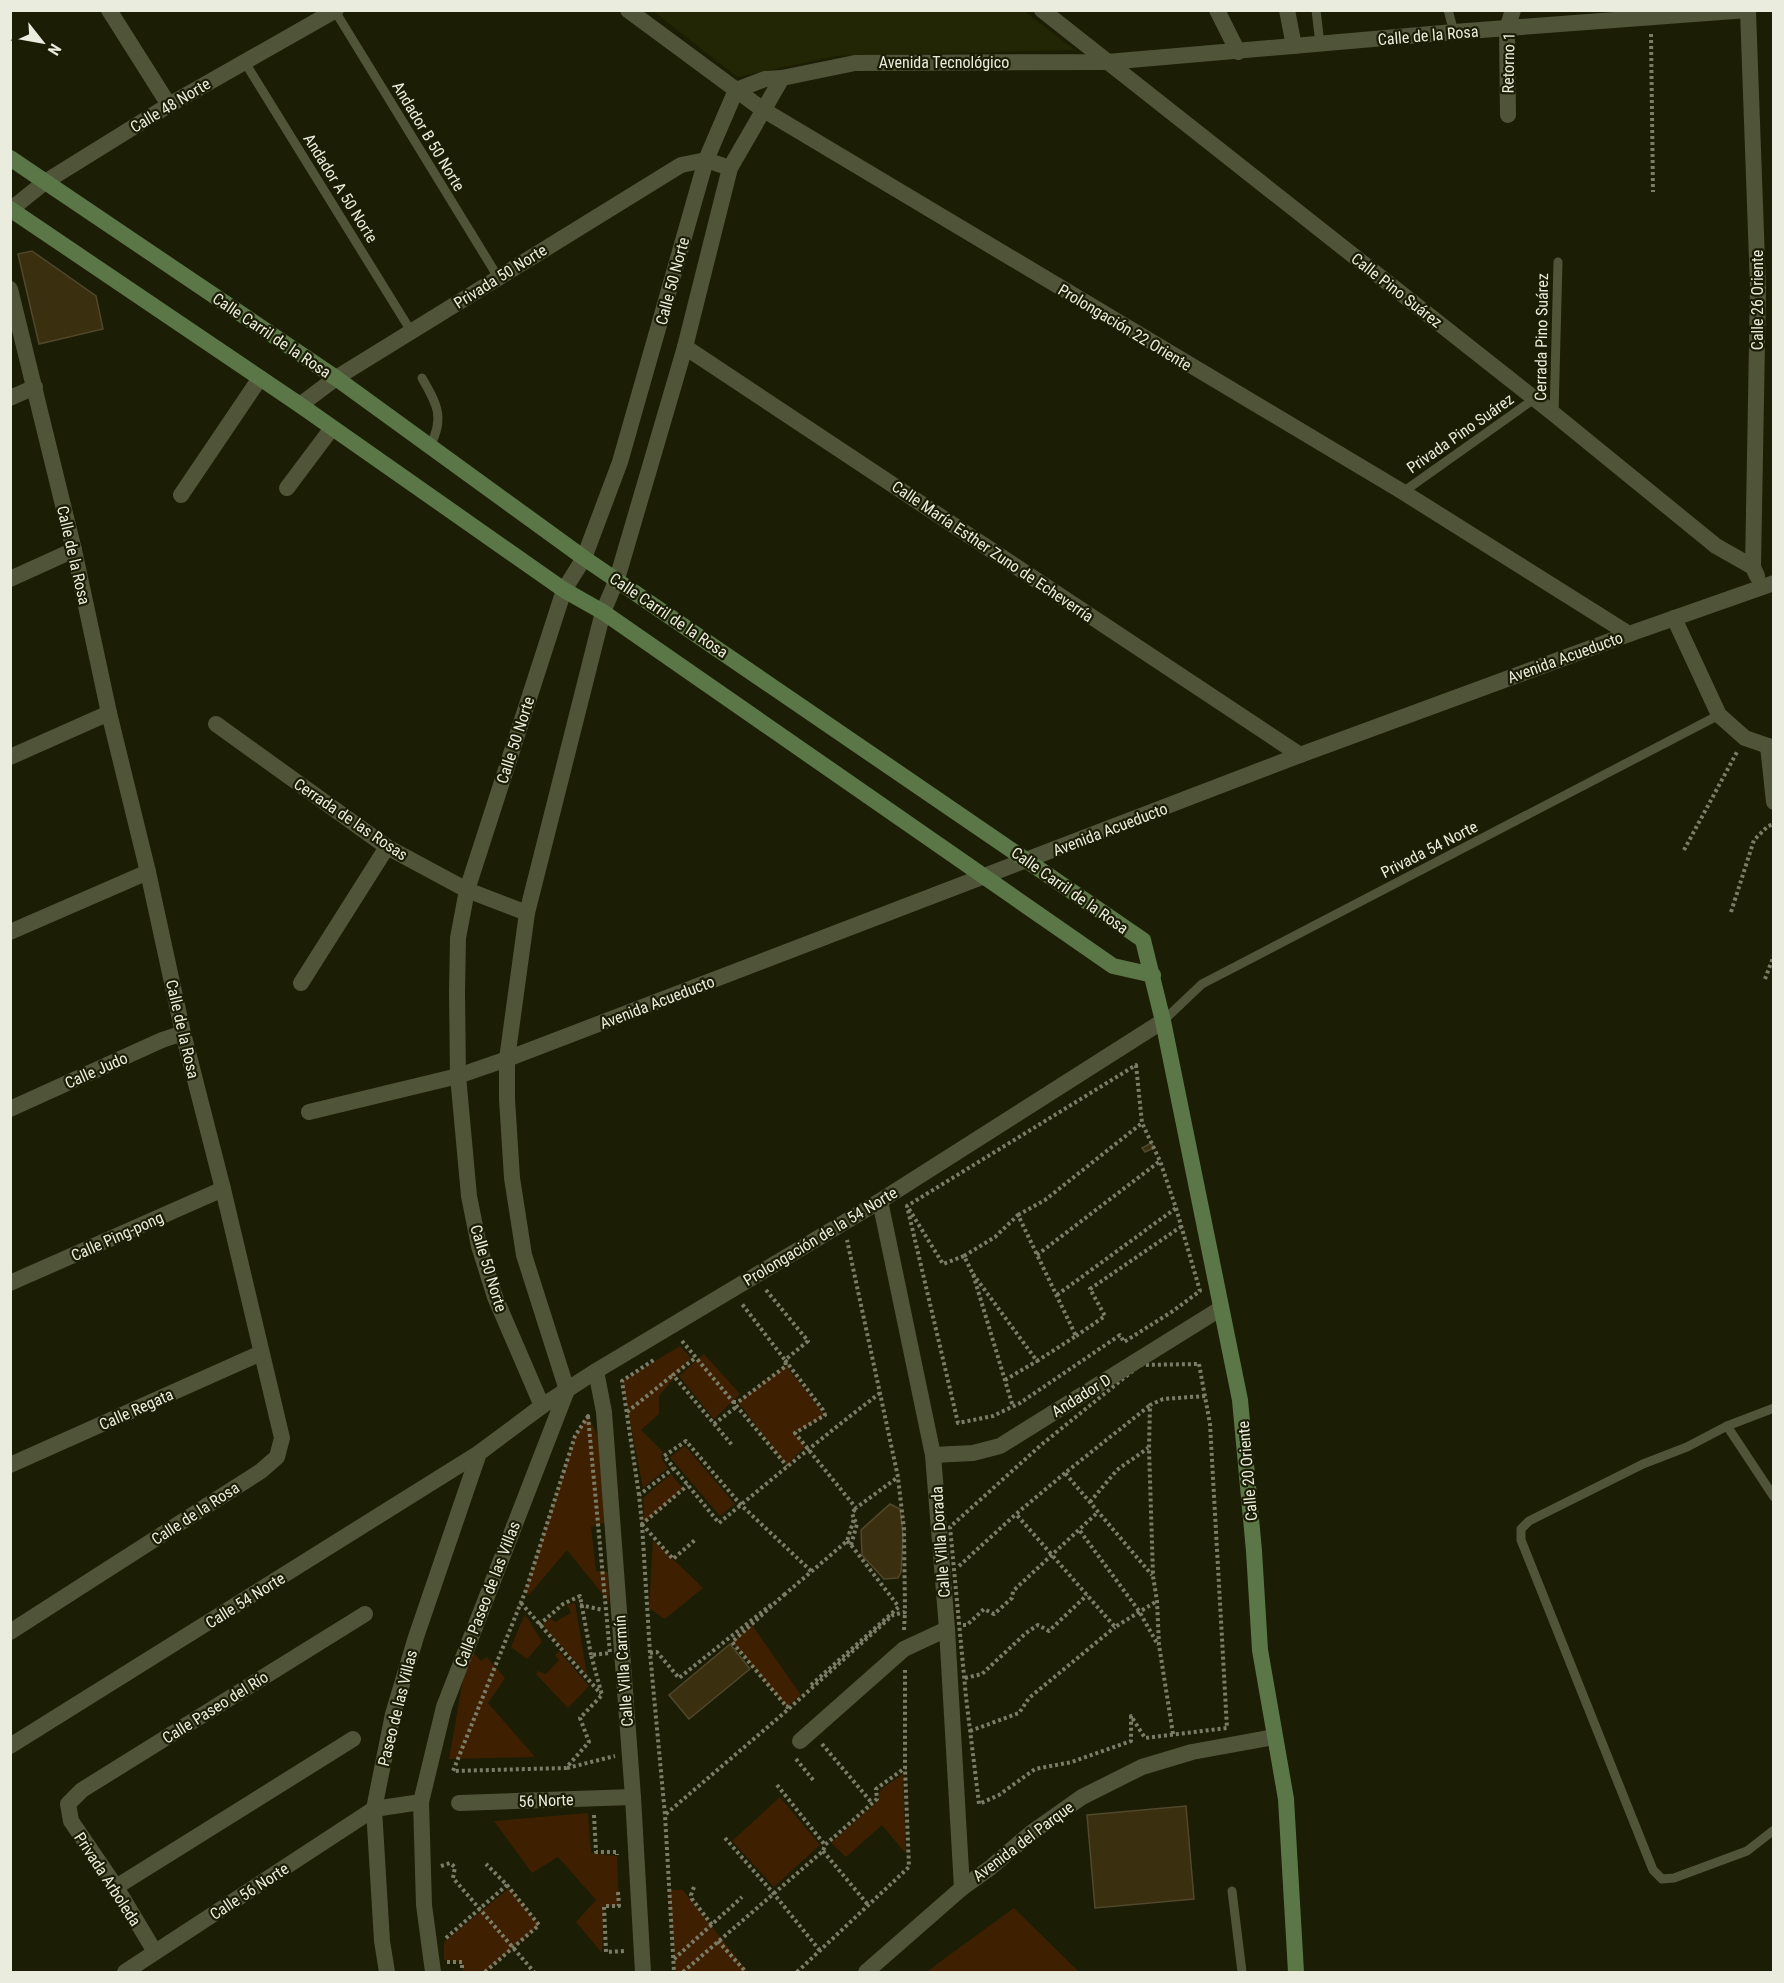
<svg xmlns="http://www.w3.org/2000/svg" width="1784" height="1983" viewBox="0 0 1784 1983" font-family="'Roboto Condensed',sans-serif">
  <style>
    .built { fill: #222604 }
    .green { fill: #3e2000 }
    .building { fill: #3a2f0f; stroke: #51472c; stroke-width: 1.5 }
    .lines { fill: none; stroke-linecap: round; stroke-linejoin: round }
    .path { stroke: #7b7d68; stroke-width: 4; stroke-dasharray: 3 3; stroke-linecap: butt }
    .service { stroke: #505439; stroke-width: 9 }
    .minor { stroke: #505439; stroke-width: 16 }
    .secondary { stroke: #5b7747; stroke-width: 16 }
    .labels { text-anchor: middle; stroke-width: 4.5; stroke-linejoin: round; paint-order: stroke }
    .street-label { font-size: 16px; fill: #eaeddd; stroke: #1b1d04 }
  </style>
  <rect width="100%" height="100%" fill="#1b1d04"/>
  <polygon class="built" points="653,11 1024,11 1075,50 837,56 737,77"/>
  <g class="green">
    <polygon points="680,1346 691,1358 659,1396 659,1414 641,1430 663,1452 661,1458 668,1468 643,1488 622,1381"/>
    <polygon points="704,1354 740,1394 714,1419 679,1376"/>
    <polygon points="786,1366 825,1415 795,1433 805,1446 787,1466 738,1402"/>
    <polygon points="588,1416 613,1466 607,1522 591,1527 596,1571 608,1572 609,1602 567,1550 529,1595 525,1592 575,1436"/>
    <polygon points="685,1446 735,1504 720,1516 670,1457"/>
    <polygon points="671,1474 683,1489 644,1522 643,1498"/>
    <polygon points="653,1540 703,1588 665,1619 649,1608"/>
    <polygon points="575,1603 587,1675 542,1625 550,1618 555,1622 571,1613 567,1605"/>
    <polygon points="525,1614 542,1642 527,1659 511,1647"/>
    <polygon points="752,1625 801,1695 787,1707 732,1642"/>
    <polygon points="472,1651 481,1661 487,1657 505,1678 488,1703 535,1757 449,1759 467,1656"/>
    <polygon points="559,1651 589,1686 568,1708 536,1674 538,1671 546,1674 559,1660 555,1655"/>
    <polygon points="903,1774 906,1854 882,1825 846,1857 831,1843 878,1801 880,1790"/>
    <polygon points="780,1797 820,1845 774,1887 732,1841"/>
    <polygon points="588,1813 591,1853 617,1856 619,1906 604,1907 602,1953 576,1922 596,1900 558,1857 532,1873 494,1821"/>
    <polygon points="509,1888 539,1925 485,1972 463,1972 462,1962 444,1960 444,1942"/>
    <polygon points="669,1890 683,1890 748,1972 676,1972"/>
    <polygon points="1014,1908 1079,1972 927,1972 937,1964"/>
  </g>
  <g class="building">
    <polygon points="32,251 96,296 103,329 39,344 18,254"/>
    <polygon points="1151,1143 1154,1148 1145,1152 1142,1148"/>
    <polygon points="890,1504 900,1509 903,1535 901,1572 898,1578 884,1579 862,1555 861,1530"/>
    <polygon points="730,1644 750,1669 689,1719 669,1695"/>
    <polygon points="1186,1806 1194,1899 1095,1908 1087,1815"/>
  </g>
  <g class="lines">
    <g class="path">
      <polyline points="1651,34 1653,192"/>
      <polyline points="1684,850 1737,752"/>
      <polyline points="1731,912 1754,840 1768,826 1774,824"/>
      <polyline points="1765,979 1774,955"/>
      <polygon points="1136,1065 1142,1123 1160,1161 1176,1208 1200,1291 1173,1311 1124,1342 1120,1335 1020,1403 993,1416 958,1423 907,1206"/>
      <polyline points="909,1209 943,1264 964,1256 973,1274 1013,1407"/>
      <polyline points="1018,1215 1045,1200 1142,1123"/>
      <polyline points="1037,1255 1160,1161"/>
      <polyline points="964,1256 995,1237 1018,1215 1076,1336 1037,1361 973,1274"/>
      <polyline points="766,1290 808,1341 785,1360 823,1410 825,1415 795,1433 856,1508 898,1477 847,1240"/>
      <polyline points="1057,1295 1176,1208"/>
      <polyline points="1076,1336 1105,1316 1090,1289 1182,1226"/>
      <polyline points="682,1341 787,1466"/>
      <polyline points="694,1359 673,1375 732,1445"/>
      <polygon points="1199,1364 1210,1424 1227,1728 1145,1738 1131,1716 1131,1741 1072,1762 1035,1769 999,1795 979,1804 966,1697 950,1527 1041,1445 1140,1365"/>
      <polyline points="1005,1380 1037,1361"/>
      <polyline points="733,1402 738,1402 786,1366 785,1360 742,1304"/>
      <polyline points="1149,1406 1065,1473 1152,1575"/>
      <polyline points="627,1412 673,1375"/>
      <polygon points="588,1416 610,1653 591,1655 602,1695 580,1718 589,1742 566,1768 453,1771 526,1590 575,1436"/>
      <polyline points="714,1424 736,1407"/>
      <polyline points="674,1468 639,1495 642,1524 688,1485"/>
      <polyline points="1065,1473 1016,1514 1115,1627 1157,1601"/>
      <polyline points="639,1495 622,1381 655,1359"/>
      <polyline points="1090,1502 1117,1470 1148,1448"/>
      <polyline points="642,1524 650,1653 665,1815 674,1972"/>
      <polyline points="642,1524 673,1559 695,1540"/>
      <polyline points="1080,1531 1139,1611 1158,1645"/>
      <polyline points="847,1541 851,1545 899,1607"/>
      <polyline points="851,1545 857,1524 854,1519"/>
      <polyline points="959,1566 1016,1514"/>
      <path d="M811,1571L741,1505L686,1441L664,1456L719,1523C772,1479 825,1435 880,1393"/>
      <polyline points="785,1594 732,1642 787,1707 790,1704"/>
      <polyline points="784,1595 847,1541 854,1519 852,1513 856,1508"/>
      <polyline points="521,1603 601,1694"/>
      <polyline points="580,1605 603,1610"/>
      <polyline points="539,1625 563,1604 580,1596 591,1655"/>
      <polyline points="963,1625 967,1625 984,1609 994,1614 1012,1598 1013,1591 1098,1512"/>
      <polyline points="904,1630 905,1612"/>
      <polyline points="650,1653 657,1652 679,1678 773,1603"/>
      <polyline points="965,1678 982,1674 1026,1633 1038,1625 1049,1631 1087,1595"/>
      <polyline points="811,1685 900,1606"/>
      <polyline points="970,1731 1019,1713 1029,1698 1115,1627"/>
      <polyline points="1173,1734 1159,1645 1157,1601 1153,1576 1149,1448 1150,1405 1163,1399 1205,1396"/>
      <polyline points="822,1744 872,1803"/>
      <polyline points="796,1759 814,1781"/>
      <polyline points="567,1768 615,1756"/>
      <polyline points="777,1785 825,1845"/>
      <polyline points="666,1814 784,1713 893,1615 905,1612 904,1529 898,1478"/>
      <polyline points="594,1815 596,1852 617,1852 617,1855"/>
      <polyline points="725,1838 774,1894 821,1952"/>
      <polyline points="823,1851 869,1906"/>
      <polyline points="441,1866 450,1863 455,1867 453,1878 534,1972"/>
      <polyline points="694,1887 691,1895 692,1899 712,1925"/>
      <polyline points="618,1892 619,1906 604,1906 606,1952 626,1951"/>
      <polyline points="446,1938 507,1885 486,1864"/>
      <polyline points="718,1941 746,1972"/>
      <polyline points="674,1959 742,1897"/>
      <polyline points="447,1962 462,1962 462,1972"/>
      <polyline points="485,1972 539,1925 507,1885"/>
      <polyline points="683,1972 823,1851 825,1845 877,1799 876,1789 905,1768 905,1670"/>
      <polyline points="797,1972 909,1867 905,1768"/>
    </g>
    <g class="service">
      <polyline points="1316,10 1320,44"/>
      <polyline points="1448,10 1454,32"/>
      <polyline points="335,11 498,277"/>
      <polyline points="244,61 411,331"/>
      <path d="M422,378C437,404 445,418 430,446"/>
      <polyline points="1554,414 1558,262"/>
      <polyline points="1403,492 1534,399"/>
      <polyline points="1163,1021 1202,984 1719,715"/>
      <polyline points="1727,1426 1774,1408"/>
      <polyline points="1774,1497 1727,1426 1687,1447 1643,1464 1529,1521 1521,1529 1521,1540 1653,1870 1662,1879 1674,1878 1747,1851 1774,1830"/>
      <polyline points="1232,1891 1242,1972"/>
    </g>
    <g class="minor">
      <polyline points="109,10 169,105"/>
      <polyline points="628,10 762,109 1403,492 1629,634"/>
      <polyline points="1042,10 1554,414 1716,546 1753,567"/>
      <polyline points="1217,10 1238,52"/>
      <polyline points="1287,10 1294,46"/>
      <polyline points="1748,11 1758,288 1753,567 1757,576"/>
      <polyline points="1508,115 1507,29 1513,10"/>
      <polyline points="10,210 45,182 169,105 336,10"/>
      <polyline points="10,289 74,550 109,713 148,872 183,1033 223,1189 282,1438 277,1457 261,1471 10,1632"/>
      <polyline points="685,347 1300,755"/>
      <polyline points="10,398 35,387"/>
      <polyline points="300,405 336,378 681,165 706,160 730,168"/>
      <polyline points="287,488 332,428"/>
      <polyline points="181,495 260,378"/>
      <polyline points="10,579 74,550"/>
      <polyline points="1674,618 1719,715 1745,738 1774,748"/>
      <polyline points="216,724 387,847 467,890 527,913"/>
      <polyline points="1768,746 1774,802"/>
      <polyline points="10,757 109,713"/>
      <polyline points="10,932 148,872"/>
      <polyline points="301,983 387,847"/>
      <polyline points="10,1109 162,1040 183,1033"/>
      <polyline points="309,1112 458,1076 507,1059 1300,755 1629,634 1774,583"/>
      <polyline points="880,1201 933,1455 947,1629 962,1888"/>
      <polyline points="10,1283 223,1189"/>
      <polyline points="596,1371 604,1412 633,1797 643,1972"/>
      <polyline points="567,1390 524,1255 512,1178 507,1099 507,1059 527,913 603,612 617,579 685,347 730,168 782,78"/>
      <polyline points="542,1406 495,1297 479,1246 469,1196 458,1076 457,992 458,938 467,890 564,590 584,558 620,462 706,160 736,90 765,79 782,78 855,63 1107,62 1454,32 1748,10"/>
      <polyline points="933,1455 973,1453 1000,1446 1220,1309"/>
      <polyline points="10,1465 261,1353"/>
      <polyline points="800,1741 904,1649 947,1629"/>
      <polyline points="10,1746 479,1453 542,1406 596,1371 880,1201 1163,1021"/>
      <polyline points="459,1803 633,1797"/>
      <polyline points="116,1887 353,1739"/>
      <polyline points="155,1952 116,1887 71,1821 68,1804 82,1790 365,1614"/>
      <polyline points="125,1972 374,1809 421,1802"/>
      <polyline points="387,1972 382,1941 374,1809 393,1714 416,1637 479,1453"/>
      <polyline points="433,1972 424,1905 421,1802 444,1707 567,1390"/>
      <polyline points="866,1972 962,1888 990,1868 1031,1833 1082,1797 1142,1767 1192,1752 1274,1737"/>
    </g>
    <g class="secondary">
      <polyline points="10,158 336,378 584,558 1143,940 1163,1021 1240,1400 1254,1551 1260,1650 1286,1799 1296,1972"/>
      <polyline points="10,209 300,405 564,590 603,612 1113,966 1153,975"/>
    </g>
  </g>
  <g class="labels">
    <g class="street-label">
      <text transform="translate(1428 35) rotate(-5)" y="6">Calle de la Rosa</text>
      <text x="944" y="68">Avenida Tecnológico</text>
      <text transform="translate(1508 63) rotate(-89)" y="6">Retorno 1</text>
      <text transform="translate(170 105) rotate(-31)" y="6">Calle 48 Norte</text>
      <text transform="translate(429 136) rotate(59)" y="6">Andador B 50 Norte</text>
      <text transform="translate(341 188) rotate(58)" y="6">Andador A 50 Norte</text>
      <text transform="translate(500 276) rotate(-32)" y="6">Privada 50 Norte</text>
      <text transform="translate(672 281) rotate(-75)" y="6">Calle 50 Norte</text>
      <text transform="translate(1397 290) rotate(38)" y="6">Calle Pino Suárez</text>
      <text transform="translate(1757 300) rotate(-90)" y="6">Calle 26 Oriente</text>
      <text transform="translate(1125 327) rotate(31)" y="6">Prolongación 22 Oriente</text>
      <text transform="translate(272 335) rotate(34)" y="6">Calle Carril de la Rosa</text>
      <text transform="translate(1541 337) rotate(-89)" y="6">Cerrada Pino Suárez</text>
      <text transform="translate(1460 433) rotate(-35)" y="6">Privada Pino Suárez</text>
      <text transform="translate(993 551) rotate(34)" y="6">Calle María Esther Zuno de Echeverría</text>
      <text transform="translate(74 555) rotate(77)" y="6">Calle de la Rosa</text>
      <text transform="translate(669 615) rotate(34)" y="6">Calle Carril de la Rosa</text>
      <text transform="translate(1565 657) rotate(-20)" y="6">Avenida Acueducto</text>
      <text transform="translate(515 740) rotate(-72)" y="6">Calle 50 Norte</text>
      <text transform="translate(351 819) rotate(34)" y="6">Cerrada de las Rosas</text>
      <text transform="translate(1110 829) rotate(-21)" y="6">Avenida Acueducto</text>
      <text transform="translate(1429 849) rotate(-27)" y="6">Privada 54 Norte</text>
      <text transform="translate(1070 890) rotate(35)" y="6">Calle Carril de la Rosa</text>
      <text transform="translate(657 1002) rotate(-21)" y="6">Avenida Acueducto</text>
      <text transform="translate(183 1029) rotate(77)" y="6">Calle de la Rosa</text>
      <text transform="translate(96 1070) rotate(-24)" y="6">Calle Judo</text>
      <text transform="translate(117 1236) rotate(-24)" y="6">Calle Ping-pong</text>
      <text transform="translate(820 1236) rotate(-31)" y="6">Prolongación de la 54 Norte</text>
      <text transform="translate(489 1268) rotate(73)" y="6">Calle 50 Norte</text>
      <text transform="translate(1081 1395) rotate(-32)" y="6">Andador D</text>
      <text transform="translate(136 1409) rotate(-24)" y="6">Calle Regata</text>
      <text transform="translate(1247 1471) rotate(-95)" y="6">Calle 20 Oriente</text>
      <text transform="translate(195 1513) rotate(-33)" y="6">Calle de la Rosa</text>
      <text transform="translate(940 1542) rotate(-94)" y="6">Calle Villa Dorada</text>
      <text transform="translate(487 1594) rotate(-69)" y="6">Calle Paseo de las Villas</text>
      <text transform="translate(245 1600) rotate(-32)" y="6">Calle 54 Norte</text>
      <text transform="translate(623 1671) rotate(-94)" y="6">Calle Villa Carmín</text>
      <text transform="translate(215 1707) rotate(-32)" y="6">Calle Paseo del Río</text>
      <text transform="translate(397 1708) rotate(-76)" y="6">Paseo de las Villas</text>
      <text transform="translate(546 1800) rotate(-2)" y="6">56 Norte</text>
      <text transform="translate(1023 1841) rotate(-37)" y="6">Avenida del Parque</text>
      <text transform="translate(108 1879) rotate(57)" y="6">Privada Arboleda</text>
      <text transform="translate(249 1891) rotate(-33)" y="6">Calle 56 Norte</text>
    </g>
  </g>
  <rect width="1784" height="1983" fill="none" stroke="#eaeddd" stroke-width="24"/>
  <g transform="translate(42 42) rotate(121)" stroke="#1b1d04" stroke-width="4.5" paint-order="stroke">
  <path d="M0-4.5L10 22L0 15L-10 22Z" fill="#eaeddd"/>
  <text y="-9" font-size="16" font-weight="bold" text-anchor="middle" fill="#eaeddd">N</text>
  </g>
</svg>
